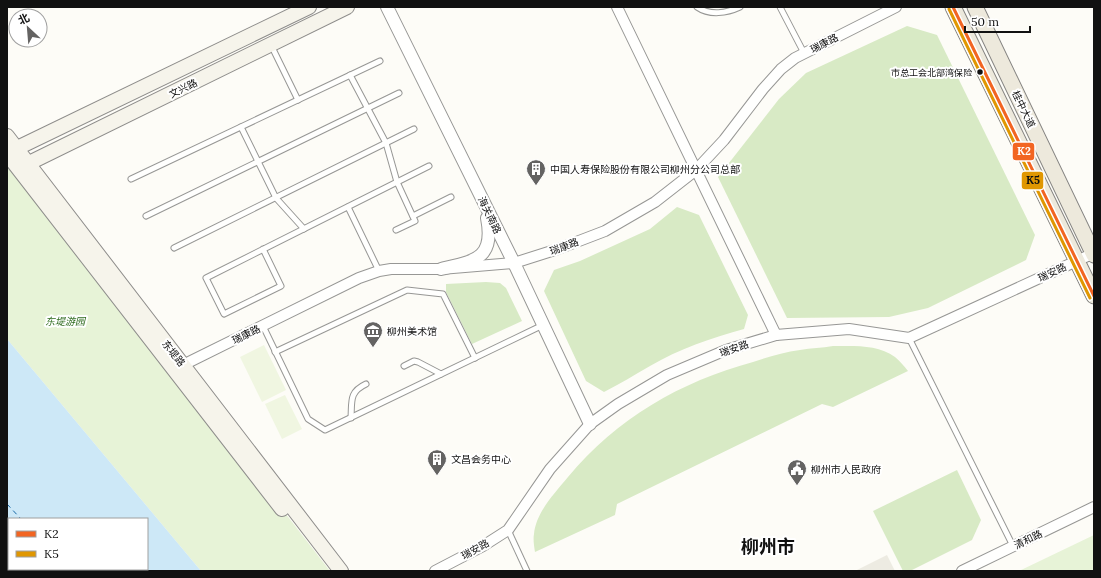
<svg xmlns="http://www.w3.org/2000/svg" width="1101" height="578" viewBox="0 0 1101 578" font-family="Lora,'Noto Sans SC',serif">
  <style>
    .green { fill: #e7f3d7 }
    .forest { fill: #d8eac5 }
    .pitch { fill: #f0f6e1 }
    .plaza { fill: #edebe2 }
    .water { fill: #cde8f7; fill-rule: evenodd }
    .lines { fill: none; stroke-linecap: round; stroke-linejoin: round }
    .ferry { stroke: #1768a6; stroke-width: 1; stroke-dasharray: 5 4; stroke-linecap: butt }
    .service-casing { stroke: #979795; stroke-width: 7 }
    .minor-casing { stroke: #979795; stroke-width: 12 }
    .tertiary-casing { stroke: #979795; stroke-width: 14 }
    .secondary-casing { stroke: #8e8d8b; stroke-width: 16 }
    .primary-casing { stroke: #858482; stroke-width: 17 }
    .service { stroke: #fffffe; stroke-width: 5 }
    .minor { stroke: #fffffe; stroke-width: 10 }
    .tertiary { stroke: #fffffe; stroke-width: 12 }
    .secondary { stroke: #f6f4eb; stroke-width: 14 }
    .primary { stroke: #ede9dc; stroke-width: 15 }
    .bus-1-casing { stroke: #fff; stroke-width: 6 }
    .bus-2-casing { stroke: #fff; stroke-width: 6 }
    .bus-1 { stroke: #f26522; stroke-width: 3 }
    .bus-2 { stroke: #e09702; stroke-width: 3 }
    .bus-dot { fill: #111; stroke: #fff; stroke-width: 1.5 }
    .labels { text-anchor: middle; stroke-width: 4; stroke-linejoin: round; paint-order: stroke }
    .bus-label { font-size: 9px; fill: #111; stroke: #fff; text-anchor: end }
    .street-label { font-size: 10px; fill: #111; stroke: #fff }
    .poi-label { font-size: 10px; fill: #111; stroke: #fff; text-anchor: start }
    .park-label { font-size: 10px; font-style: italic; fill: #2f6b1f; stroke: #fff }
    .town-label { font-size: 18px; font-weight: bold; fill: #111; stroke: #fff }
    .line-badge { stroke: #fff; stroke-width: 1.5 }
    .badge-label { font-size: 11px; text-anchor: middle; font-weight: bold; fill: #fff }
    .pale-badge-label { font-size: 11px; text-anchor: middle; font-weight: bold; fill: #111 }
  </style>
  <rect width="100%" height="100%" fill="#fdfcf7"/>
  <g class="green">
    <polygon points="7,154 330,571 201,571 7,339"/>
    <polygon points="1094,535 1094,571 1019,571"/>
  </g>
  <g class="forest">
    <polygon points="907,26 937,35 1035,235 1026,260 928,308 889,317 787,318 718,177 779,99 806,73"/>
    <path d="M677,207L699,215L748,315L744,329C711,338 679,349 650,366C634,375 620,384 604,392L586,381L544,291L554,270L580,261L650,229Z"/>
    <polygon points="486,282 500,283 506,288 522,321 472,344 446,292 446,284"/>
    <path d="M833,346C853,346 878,344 895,357C900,361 904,366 908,371L833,407L822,404L617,504L615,515L535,552C534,546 533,539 534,534C536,512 555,493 568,477C617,418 680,382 753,362C768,357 784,352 800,350C811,348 822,348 833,346Z"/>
    <polygon points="957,470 981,520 972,540 910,571 903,571 873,511"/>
  </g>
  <g class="pitch">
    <polygon points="264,345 286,390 262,402 240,357"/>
    <polygon points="285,395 302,429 282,439 265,404"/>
  </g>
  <polygon class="plaza" points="887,555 895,571 855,571"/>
  <path class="water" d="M7,339L201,571H7ZM9,519H147V569H9Z"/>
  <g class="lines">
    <g class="ferry">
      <polyline points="7,504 21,519"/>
      <polyline points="65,569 67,571"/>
    </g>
    <defs>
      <g id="service">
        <path d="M697,7C710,16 727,13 740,7"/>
        <polyline points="780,7 804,53"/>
        <polyline points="271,45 298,100"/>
        <polyline points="350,75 386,143 397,182 415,221 396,230"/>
        <polyline points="241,127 276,198 304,229"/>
        <polyline points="131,179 380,61"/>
        <polyline points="348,207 379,271"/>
        <polyline points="146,216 399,93"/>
        <polyline points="413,216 451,197"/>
        <polyline points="174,248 414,129"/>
        <polyline points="263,249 281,286 224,314 206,278 429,166"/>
        <polyline points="263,326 308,419 325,430 543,325"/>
        <polyline points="909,338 1013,546"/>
        <polyline points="275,352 407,290 443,294 475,358"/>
        <polyline points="404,366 414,361 418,362 441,374"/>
        <path d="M351,418C352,401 349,392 366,384"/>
        <polyline points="508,530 527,571"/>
      </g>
      <g id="minor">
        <polyline points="617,7 776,335"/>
        <polyline points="178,370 183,365 359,278 379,271 391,269 441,269 514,263 558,249 605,231 655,202 696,170 724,140 763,89 781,69 795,58 896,7"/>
        <polyline points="435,571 483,546 508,530 550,469 590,424 618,404 667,375 726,350 776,335 849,329 909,338 1094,253"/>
        <polyline points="962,571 1094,507"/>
      </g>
      <g id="tertiary">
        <polyline points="387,7 514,263 590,424"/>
        <path d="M441,269C475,261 495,259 487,218"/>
      </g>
      <g id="secondary">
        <polyline points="7,136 341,571"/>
        <polyline points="9,152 309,7"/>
        <polyline points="7,154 282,509"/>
        <polyline points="21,167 347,7"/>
      </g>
      <g id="primary">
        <polyline points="953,7 1094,296"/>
        <polyline points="975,7 1094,255"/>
      </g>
    </defs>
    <use href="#service" class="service-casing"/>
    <use href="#minor" class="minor-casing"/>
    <use href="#tertiary" class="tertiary-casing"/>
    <use href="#secondary" class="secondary-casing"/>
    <use href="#primary" class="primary-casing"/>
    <use href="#service" class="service"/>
    <use href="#minor" class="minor"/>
    <use href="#tertiary" class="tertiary"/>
    <use href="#secondary" class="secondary"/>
    <use href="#primary" class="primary"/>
    <defs>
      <polyline id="bus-1" points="953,7 1094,296"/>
      <polyline id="bus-2" points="949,9 1090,298"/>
    </defs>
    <use href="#bus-1" class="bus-1-casing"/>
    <use href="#bus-2" class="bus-2-casing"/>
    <use href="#bus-1" class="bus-1"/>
    <use href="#bus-2" class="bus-2"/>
  </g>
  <defs>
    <symbol id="building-pin" viewBox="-11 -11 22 30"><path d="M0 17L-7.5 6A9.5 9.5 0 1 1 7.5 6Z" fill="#646362" stroke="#fff"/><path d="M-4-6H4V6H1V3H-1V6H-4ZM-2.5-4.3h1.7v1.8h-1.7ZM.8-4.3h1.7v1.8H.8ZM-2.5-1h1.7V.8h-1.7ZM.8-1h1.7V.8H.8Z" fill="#fff"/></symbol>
    <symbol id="museum-pin" viewBox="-11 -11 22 30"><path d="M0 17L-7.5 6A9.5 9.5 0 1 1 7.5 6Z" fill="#646362" stroke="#fff"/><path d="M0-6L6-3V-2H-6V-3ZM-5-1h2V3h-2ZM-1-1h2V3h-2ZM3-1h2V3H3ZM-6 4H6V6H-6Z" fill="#fff"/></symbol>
    <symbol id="civic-pin" viewBox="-11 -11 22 30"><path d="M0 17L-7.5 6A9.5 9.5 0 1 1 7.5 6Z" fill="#646362" stroke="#fff"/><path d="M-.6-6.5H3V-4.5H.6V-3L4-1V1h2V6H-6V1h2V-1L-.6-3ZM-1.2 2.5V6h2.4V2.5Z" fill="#fff"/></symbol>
  </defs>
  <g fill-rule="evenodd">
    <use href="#building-pin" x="525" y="158" width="22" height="30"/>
    <use href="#museum-pin" x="362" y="320" width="22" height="30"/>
    <use href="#building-pin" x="426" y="448" width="22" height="30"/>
    <use href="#civic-pin" x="786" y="458" width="22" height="30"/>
  </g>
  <circle class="bus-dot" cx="980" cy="72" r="3.5"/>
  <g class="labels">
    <g class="bus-label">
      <text x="972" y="76">市总工会北部湾保险</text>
    </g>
    <g class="street-label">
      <text transform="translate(824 43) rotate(-27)" y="4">瑞康路</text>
      <text transform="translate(183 88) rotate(-26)" y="4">文兴路</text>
      <text transform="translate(1024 109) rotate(64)" y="4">桂中大道</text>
      <text transform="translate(490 215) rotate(64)" y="4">海关南路</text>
      <text transform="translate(564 246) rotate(-20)" y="4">瑞康路</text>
      <text transform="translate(1052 272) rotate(-25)" y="4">瑞安路</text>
      <text transform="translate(246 334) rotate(-26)" y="4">瑞康路</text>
      <text transform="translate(734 348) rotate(-19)" y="4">瑞安路</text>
      <text transform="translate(174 353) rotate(52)" y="4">东堤路</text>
      <text transform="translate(1028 539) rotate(-26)" y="4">清和路</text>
      <text transform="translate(475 549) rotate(-29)" y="4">瑞安路</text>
    </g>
    <g class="poi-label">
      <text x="550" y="173">中国人寿保险股份有限公司柳州分公司总部</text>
      <text x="387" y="335">柳州美术馆</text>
      <text x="451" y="463">文昌会务中心</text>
      <text x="811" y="473">柳州市人民政府</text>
    </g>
    <g class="park-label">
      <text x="65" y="325">东堤游园</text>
    </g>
    <g class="town-label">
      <text x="768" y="553">柳州市</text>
    </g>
  </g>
  <g class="line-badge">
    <rect x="1012" y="142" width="23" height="19" rx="4" fill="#f26522"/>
    <rect x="1021" y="171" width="23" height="19" rx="4" fill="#e09702"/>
  </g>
  <g class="badge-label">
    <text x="1024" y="155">K2</text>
  </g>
  <g class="pale-badge-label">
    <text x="1033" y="184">K5</text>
  </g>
  <rect width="1101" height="578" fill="none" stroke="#111111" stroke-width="16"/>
  <rect x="8" y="518" width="140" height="52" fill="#ffffff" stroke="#a0a0a0"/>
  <rect x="16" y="531" width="20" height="6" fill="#f26522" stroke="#a0a0a0"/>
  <text x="44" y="538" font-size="12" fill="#111111">K2</text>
  <rect x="16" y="551" width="20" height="6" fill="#e09702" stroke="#a0a0a0"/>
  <text x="44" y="558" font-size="12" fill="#111111">K5</text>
  <g transform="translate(28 28) rotate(334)"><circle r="19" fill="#ffffff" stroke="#a0a0a0"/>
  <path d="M0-3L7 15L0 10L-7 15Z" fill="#646362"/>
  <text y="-6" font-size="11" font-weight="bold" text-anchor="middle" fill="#111111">北</text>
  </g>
  <path d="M965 26v6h65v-6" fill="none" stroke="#111111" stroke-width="2"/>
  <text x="971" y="26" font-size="12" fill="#111111" stroke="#ffffff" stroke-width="3" paint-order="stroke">50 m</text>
</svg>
